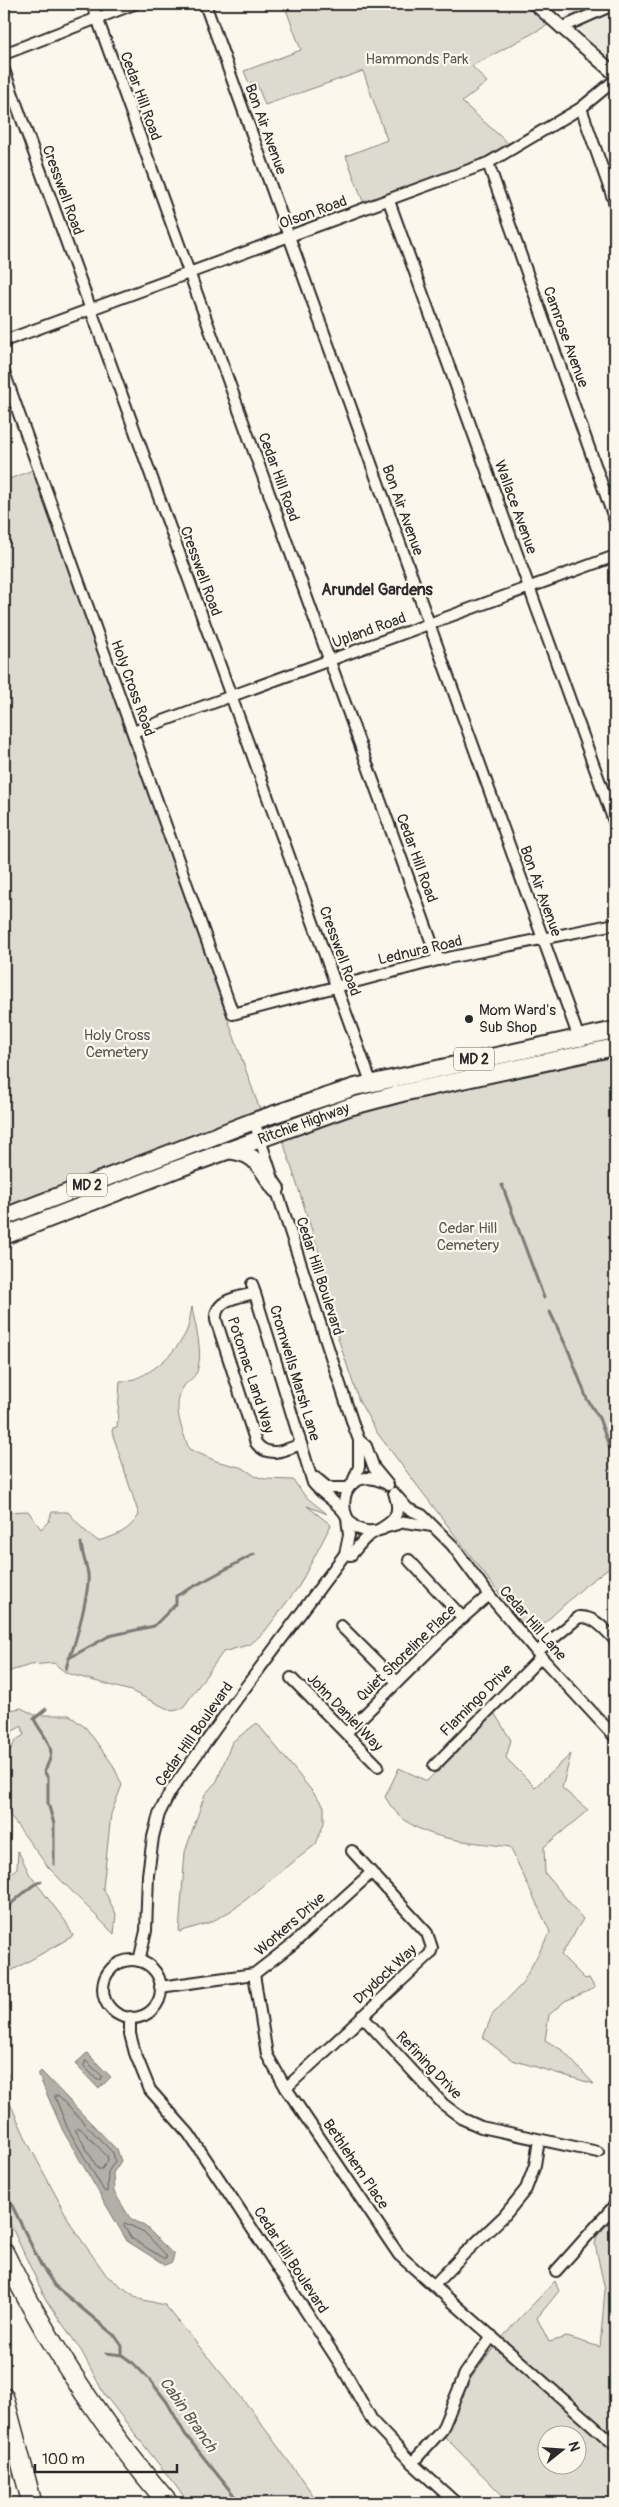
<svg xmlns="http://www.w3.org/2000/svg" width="619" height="2507" viewBox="0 0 619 2507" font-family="Pangolin,sans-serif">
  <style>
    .built { fill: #ebe8de }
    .green { fill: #dddad0; stroke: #84827e; fill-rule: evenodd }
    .water { fill: #b1afa7; stroke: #7b7a75 }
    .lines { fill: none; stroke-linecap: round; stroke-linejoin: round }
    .shore { stroke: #61605d; stroke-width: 1 }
    .stream { stroke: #7b7a75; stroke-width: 3 }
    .minor-casing { stroke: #2b2b2b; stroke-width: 14 }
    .tertiary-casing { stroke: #2b2b2b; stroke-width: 16 }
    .primary-casing { stroke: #2b2b2b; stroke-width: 20 }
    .motorway-casing { stroke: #2b2b2b; stroke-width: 22 }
    .minor { stroke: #fbf7ec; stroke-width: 10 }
    .tertiary { stroke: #fbf7ec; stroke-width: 12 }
    .primary { stroke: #fbf7ec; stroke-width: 16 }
    .motorway { stroke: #fbf7ec; stroke-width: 19 }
    .poi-dot { fill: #2b2b2b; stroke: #fbf7ec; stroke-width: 2 }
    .labels { text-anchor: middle; stroke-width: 4.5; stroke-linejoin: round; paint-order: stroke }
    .shield { fill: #fbf7ec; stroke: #696865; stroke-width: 1 }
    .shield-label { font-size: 14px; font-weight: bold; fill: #2b2b2b }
    .park-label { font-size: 15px; fill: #585754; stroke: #fbf7ec }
    .street-label { font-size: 15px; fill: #2b2b2b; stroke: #fbf7ec }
    .poi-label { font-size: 15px; fill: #2b2b2b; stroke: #fbf7ec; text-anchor: start }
    .neighbourhood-label { font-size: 16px; font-weight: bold; fill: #2b2b2b; stroke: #fbf7ec }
    .water-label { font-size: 16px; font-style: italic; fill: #5a5956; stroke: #fbf7ec }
  </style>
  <rect width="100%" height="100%" fill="#fbf7ec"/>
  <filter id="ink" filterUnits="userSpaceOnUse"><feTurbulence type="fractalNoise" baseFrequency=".02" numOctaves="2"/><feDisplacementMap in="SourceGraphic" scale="10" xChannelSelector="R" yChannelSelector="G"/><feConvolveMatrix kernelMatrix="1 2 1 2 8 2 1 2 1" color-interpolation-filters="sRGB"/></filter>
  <g filter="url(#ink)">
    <polygon class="built" points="586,4 615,4 615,64 565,16"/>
    <g class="green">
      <polygon points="284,4 526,4 548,25 472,66 487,82 462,102 510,145 477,162 364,204 346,156 387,140 363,71 265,105 256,82 249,83 244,71 301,50"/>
      <polygon points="33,470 260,1110 4,1208 4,481"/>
      <polygon points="615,1055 615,1563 586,1585 531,1635 378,1434 359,1401 317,1275 324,1268 281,1135 377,1105"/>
      <path d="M192,1307C195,1326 203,1349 198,1368C197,1376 189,1380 184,1386C171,1406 182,1429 189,1449L216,1461L243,1468L255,1476L265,1479L293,1480L305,1496L327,1514L307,1506L331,1525L299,1586L265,1631L251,1644L223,1652L182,1709L172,1711L131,1691L66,1673L54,1663L30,1665L4,1673V1512L28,1511L41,1529L49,1521L52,1512H68L84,1530L98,1541C116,1536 129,1531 139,1515L112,1432L113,1428L117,1427L120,1381C144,1383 178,1352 187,1330C190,1323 190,1314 192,1307Z"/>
      <polygon points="21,1708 35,1715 69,1715 86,1728 113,1765 122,1785 111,1814 103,1888 116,1914 114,1934 48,1867 5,1809 4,1761 16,1740 24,1735 22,1726 4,1736 4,1711"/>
      <path d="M493,1711L511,1740L506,1758L535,1787L571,1754L562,1788L588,1810L544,1847L545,1873L583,1919L561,1955L585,1979L589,1978L595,1988L565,2001L549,2015L545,2040L562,2050L594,2084L512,2060L483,2038L492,2015L522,1984L550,1932L510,1847C464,1840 410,1842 385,1797L399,1768L427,1781Z"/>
      <polygon points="257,1723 324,1806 324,1823 316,1844 234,1909 211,1922 179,1932 185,1852 205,1794 217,1781 232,1742"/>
      <polygon points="18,1851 30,1875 66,1922 73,1936 4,1975 4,1879 17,1868"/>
      <polygon points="4,2066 8,2074 8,2099 28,2143 73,2228 107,2276 139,2299 165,2305 249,2407 319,2503 189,2503 104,2394 82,2352 46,2300 4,2211"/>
      <path d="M615,2216V2503H510L444,2436C461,2374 512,2327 555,2281L559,2291L537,2318L549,2342L567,2337L600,2347L605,2290L595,2244L597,2236ZM546,2434H576V2464H546Z"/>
    </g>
    <g class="water">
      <polygon points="87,2053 111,2077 99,2089 75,2064"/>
      <polygon points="41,2071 117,2150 121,2161 113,2173 114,2192 130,2218 146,2227 174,2255 172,2262 165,2265 127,2241 63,2131 38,2074"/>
    </g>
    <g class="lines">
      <g class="shore">
        <polygon points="86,2061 102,2076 101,2080 97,2080 84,2066"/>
        <polygon points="55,2096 58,2096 113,2153 115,2161 108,2172 107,2192 104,2191 68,2129"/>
        <polygon points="77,2128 80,2128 107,2156 108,2160 102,2169 98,2169 76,2131"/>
        <polygon points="125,2223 144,2232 166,2255 166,2258 163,2258 131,2238 124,2226"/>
      </g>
      <g class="stream">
        <polyline points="502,1185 544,1298"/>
        <polyline points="550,1312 569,1352 587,1399 599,1418 613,1457"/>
        <path d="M70,1657C76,1641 90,1590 88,1574C86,1563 82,1554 81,1543"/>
        <polyline points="66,1669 69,1658 109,1636 154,1626 176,1604 176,1596 254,1554"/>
        <path d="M46,1709L34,1719C44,1739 60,1747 44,1771L48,1778V1803L54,1824V1864"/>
        <path d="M4,1909C18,1900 26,1888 41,1881"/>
        <polyline points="4,2189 42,2267 55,2286 115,2336 122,2346 122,2355"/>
        <polyline points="106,2353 122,2355 133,2363 150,2380 167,2402 185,2434 240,2503"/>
      </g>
      <defs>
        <g id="minor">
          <polyline points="92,4 438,960"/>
          <polyline points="205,4 580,1041"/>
          <polyline points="561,28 615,4"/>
          <polyline points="4,54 134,4"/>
          <polyline points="4,70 371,1082"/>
          <polyline points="581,108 615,204"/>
          <polyline points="488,163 615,521"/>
          <polyline points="389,201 615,824"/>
          <polyline points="4,341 488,163 581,108 615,80"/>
          <polyline points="4,372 233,1014 438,960 615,924"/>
          <polyline points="133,732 615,556"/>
          <polyline points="254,1121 354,1427 359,1440 366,1446 374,1468 388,1485"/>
          <path d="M252,1284L313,1483C323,1496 337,1501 346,1515"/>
          <path d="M255,1293C239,1297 214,1299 216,1320L256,1443C268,1459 285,1450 301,1444"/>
          <polyline points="316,1478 328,1488 348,1488"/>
          <polyline points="352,1484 359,1467 359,1440"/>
          <polyline points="394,1493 408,1509 422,1515 452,1545 489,1595 541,1657 615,1737"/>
          <polyline points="387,1527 405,1522 432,1526"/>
          <path d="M383,1529C329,1546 333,1457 385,1483"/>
          <path d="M345,1554L351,1555C356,1549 361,1542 367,1537C384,1525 404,1522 395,1496"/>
          <polyline points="409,1560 463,1618"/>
          <polyline points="341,1626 397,1682"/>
          <path d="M537,1652L579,1617C595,1616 605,1630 615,1640"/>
          <polyline points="291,1678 378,1766"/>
          <polyline points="346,1733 459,1621 489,1595"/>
          <polyline points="434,1766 541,1657"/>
          <circle cx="132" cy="1989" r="29"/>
          <polyline points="139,1961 146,1931 148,1875 153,1837 159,1814 170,1792 236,1700 345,1554 349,1535 347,1518"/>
          <polyline points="254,1974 267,2055 286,2088 399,2255 615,2445"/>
          <polyline points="160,1987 254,1974 294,1943 371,1873"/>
          <polyline points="362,2016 443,2104 463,2119 481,2127 598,2152"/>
          <polyline points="130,2017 130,2034 135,2053 150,2090 189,2134 238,2207 342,2367 373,2422 412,2463 456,2503"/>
          <polyline points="286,2088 430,1954 432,1948 427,1933 352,1851"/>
          <polyline points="556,2271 615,2205"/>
          <polyline points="434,2285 465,2253 505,2215 526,2189 535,2165 539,2140"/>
          <polyline points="412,2463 442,2430 465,2374 492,2336"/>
        </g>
        <polyline id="tertiary" points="535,4 615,74"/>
        <g id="primary">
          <path d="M227,1150C258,1153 259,1166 276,1189"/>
          <polyline points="4,1217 254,1121 355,1087 615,1030"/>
          <path id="s1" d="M4,1236L177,1169L349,1107L402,1093L615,1047"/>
        </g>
        <g id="motorway">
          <path d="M4,2253C48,2344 103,2427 168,2503"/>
          <polyline points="4,2398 32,2503"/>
        </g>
      </defs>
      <use href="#minor" class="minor-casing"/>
      <use href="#tertiary" class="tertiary-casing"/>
      <use href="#primary" class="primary-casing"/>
      <use href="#motorway" class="motorway-casing"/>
      <use href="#minor" class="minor"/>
      <use href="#tertiary" class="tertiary"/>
      <use href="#primary" class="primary"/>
      <use href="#motorway" class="motorway"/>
    </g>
  </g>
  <circle class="poi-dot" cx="469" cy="1019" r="5"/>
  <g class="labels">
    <g class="shield">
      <rect x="454" y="1047.5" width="40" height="23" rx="4"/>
      <rect x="67" y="1173.5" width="40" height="23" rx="4"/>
    </g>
    <g class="shield-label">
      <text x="474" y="1064">MD 2</text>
      <text x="87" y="1190">MD 2</text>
    </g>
    <g class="park-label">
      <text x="417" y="64">Hammonds Park</text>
      <text x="117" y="1040">Holy Cross<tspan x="117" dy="17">Cemetery</tspan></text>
      <text x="468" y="1233">Cedar Hill<tspan x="468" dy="17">Cemetery</tspan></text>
    </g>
    <g class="street-label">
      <text transform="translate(141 96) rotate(70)" y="5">Cedar Hill Road</text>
      <text transform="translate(266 129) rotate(70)" y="5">Bon Air Avenue</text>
      <text transform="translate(63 190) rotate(70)" y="5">Cresswell Road</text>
      <text transform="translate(313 212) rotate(-20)" y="5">Olson Road</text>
      <text transform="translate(566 337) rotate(70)" y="5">Camrose Avenue</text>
      <text transform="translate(279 477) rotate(70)" y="5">Cedar Hill Road</text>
      <text transform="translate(516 507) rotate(70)" y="5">Wallace Avenue</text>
      <text transform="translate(403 510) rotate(70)" y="5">Bon Air Avenue</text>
      <text transform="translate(201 571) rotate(70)" y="5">Cresswell Road</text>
      <text transform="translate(369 630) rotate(-20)" y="5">Upland Road</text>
      <text transform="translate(133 688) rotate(70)" y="5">Holy Cross Road</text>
      <text transform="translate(417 858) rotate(70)" y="5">Cedar Hill Road</text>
      <text transform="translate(541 891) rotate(70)" y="5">Bon Air Avenue</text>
      <text transform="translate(420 950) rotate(-13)" y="5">Lednura Road</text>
      <text transform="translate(340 951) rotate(70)" y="5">Cresswell Road</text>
      <text dy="5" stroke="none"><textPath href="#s1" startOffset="320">Ritchie Highway</textPath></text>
      <text transform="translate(320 1276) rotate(72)" y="5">Cedar Hill Boulevard</text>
      <text transform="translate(295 1373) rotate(73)" y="5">Cromwells Marsh Lane</text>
      <text transform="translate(251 1375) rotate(72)" y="5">Potomac Land Way</text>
      <text transform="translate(533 1623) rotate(49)" y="5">Cedar Hill Lane</text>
      <text transform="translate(406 1653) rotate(-44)" y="5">Quiet Shoreline Place</text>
      <text transform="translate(476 1700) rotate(-45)" y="5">Flamingo Drive</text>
      <text transform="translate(345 1712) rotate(46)" y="5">John Daniel Way</text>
      <text transform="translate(194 1734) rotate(-55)" y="5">Cedar Hill Boulevard</text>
      <text transform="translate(290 1924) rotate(-41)" y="5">Workers Drive</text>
      <text transform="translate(385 1974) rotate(-43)" y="5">Drydock Way</text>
      <text transform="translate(429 2065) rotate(46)" y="5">Refining Drive</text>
      <text transform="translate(356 2164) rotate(56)" y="5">Bethlehem Place</text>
      <text transform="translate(291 2260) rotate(57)" y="5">Cedar Hill Boulevard</text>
    </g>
    <g class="poi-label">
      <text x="479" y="1015">Mom Ward's<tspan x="479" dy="17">Sub Shop</tspan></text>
    </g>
    <g class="neighbourhood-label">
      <text x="377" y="595">Arundel Gardens</text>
    </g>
    <g class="water-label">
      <text transform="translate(189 2414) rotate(55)" y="6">Cabin Branch</text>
    </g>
  </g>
  <rect width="619" height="2507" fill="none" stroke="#fbf7ec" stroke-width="20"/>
  <rect x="10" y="10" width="599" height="2487" fill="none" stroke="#2b2b2b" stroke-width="2" filter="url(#ink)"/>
  <g transform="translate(562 2450) rotate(73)"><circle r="24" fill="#fbf7ec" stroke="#a8a59f"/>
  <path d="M0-4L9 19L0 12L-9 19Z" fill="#2b2b2b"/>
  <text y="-8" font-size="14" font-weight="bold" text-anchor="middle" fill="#2b2b2b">N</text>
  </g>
  <path d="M35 2464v8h142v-8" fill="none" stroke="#2b2b2b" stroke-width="2.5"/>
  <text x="42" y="2464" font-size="15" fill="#2b2b2b" stroke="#fbf7ec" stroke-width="4" paint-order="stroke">100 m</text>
</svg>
